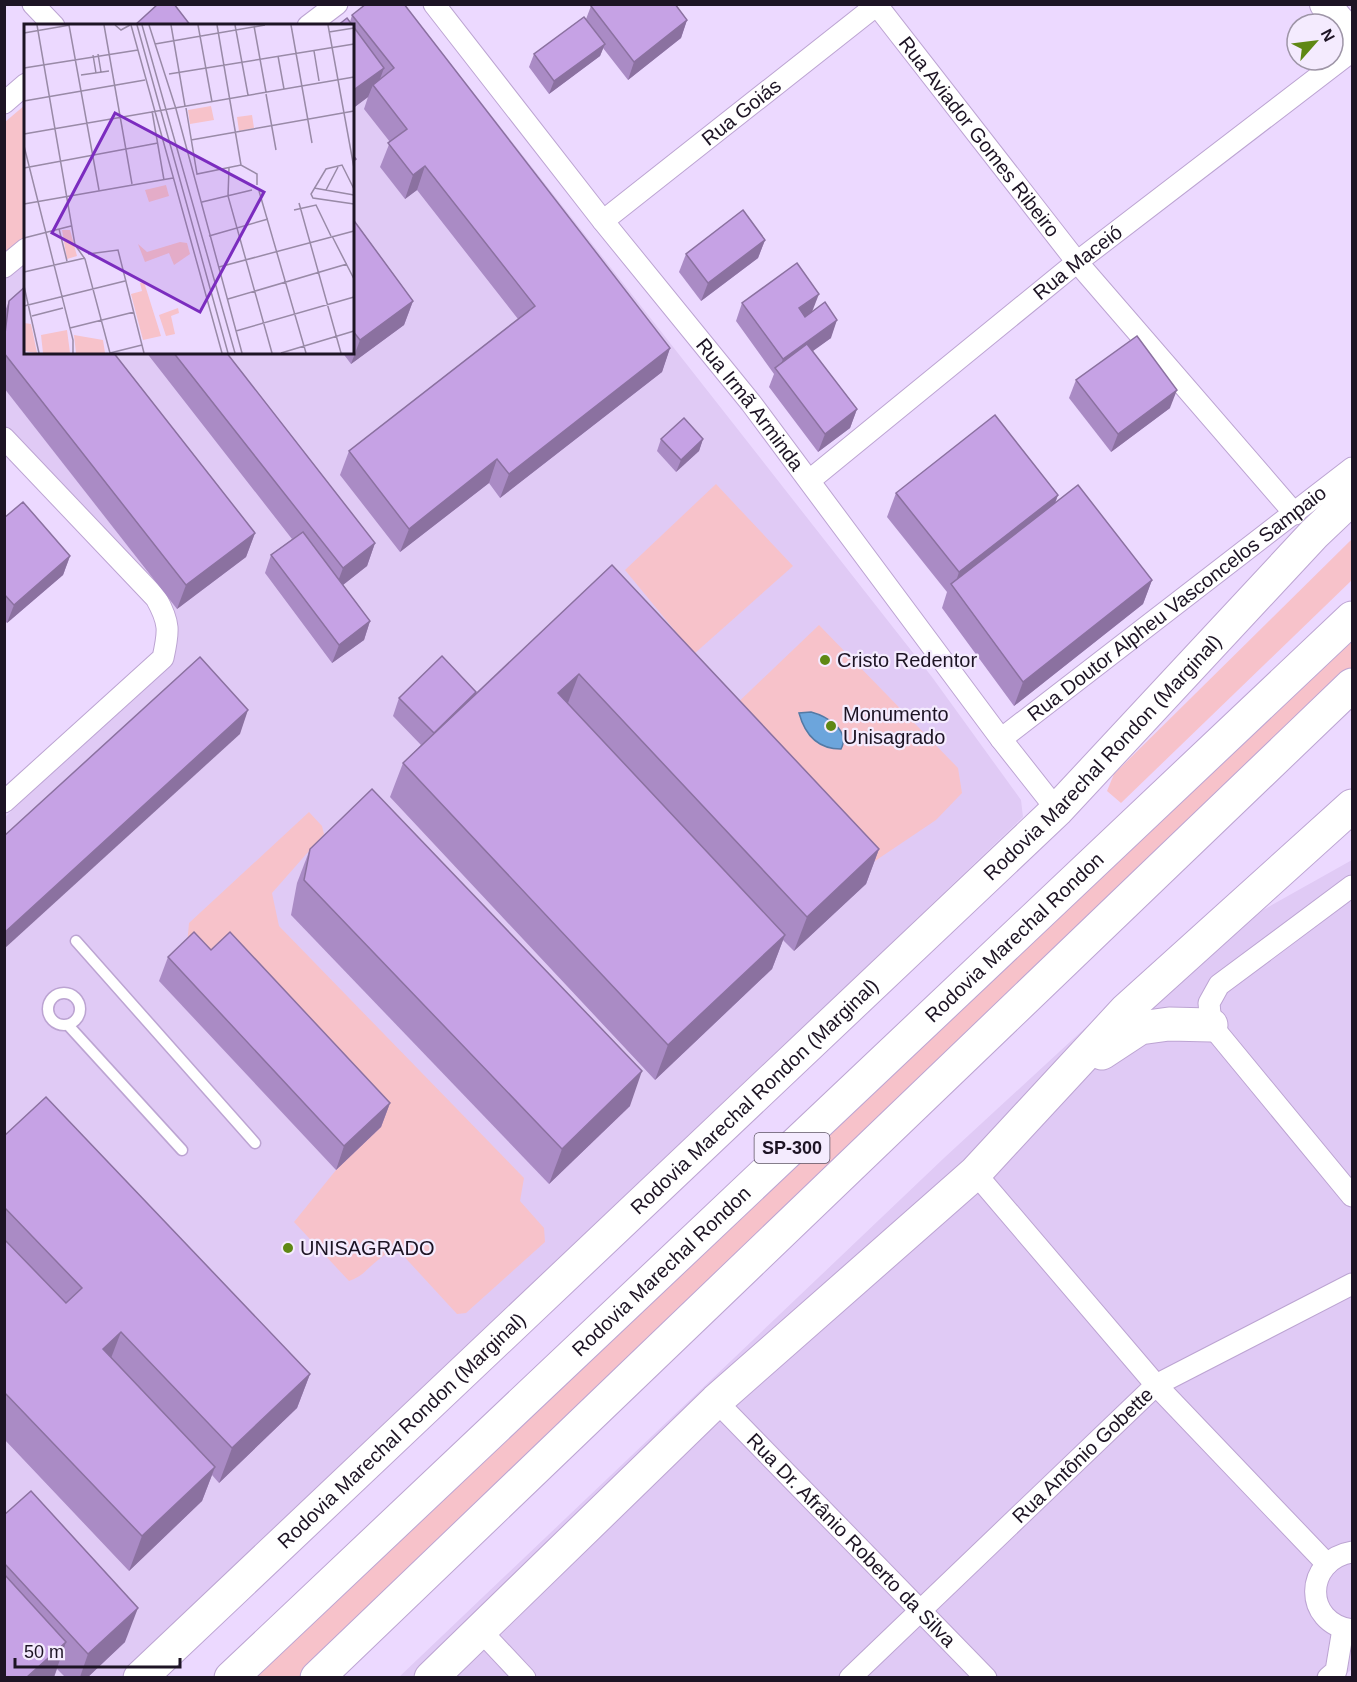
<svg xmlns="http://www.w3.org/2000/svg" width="1357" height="1682" viewBox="0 0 1357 1682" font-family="Arial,sans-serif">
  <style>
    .built { fill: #e0caf5 }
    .green { fill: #f7c2ca }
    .water { fill: #6ca5dc; stroke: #547aa5; stroke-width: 1.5 }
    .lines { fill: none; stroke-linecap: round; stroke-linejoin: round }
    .service-casing { stroke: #bca4d2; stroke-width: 13 }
    .minor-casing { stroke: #bca4d2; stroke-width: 23 }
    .secondary-casing { stroke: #bca4d2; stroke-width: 32 }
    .trunk-casing { stroke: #bca4d2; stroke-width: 35 }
    .motorway-casing { stroke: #bca4d2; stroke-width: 35 }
    .service { stroke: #fff; stroke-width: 10 }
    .minor { stroke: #fff; stroke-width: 21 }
    .secondary { stroke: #fff; stroke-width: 30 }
    .trunk { stroke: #fff; stroke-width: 33 }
    .motorway { stroke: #fff; stroke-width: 33 }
    .wall { fill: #aa8bc5 }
    .shaded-wall { fill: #8b71a0 }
    .building { fill: #c6a2e5; stroke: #8b71a0; stroke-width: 1.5 }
    .poi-dot { fill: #5f8814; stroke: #f4ebfe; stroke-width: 2 }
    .labels { text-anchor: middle; stroke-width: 4.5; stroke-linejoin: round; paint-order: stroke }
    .shield { fill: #f4ebfe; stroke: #5e5465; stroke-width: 1.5 }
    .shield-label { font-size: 18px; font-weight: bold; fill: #1d1424 }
    .street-label { font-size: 20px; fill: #1d1424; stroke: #f4ebfe }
    .poi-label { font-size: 20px; fill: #1d1424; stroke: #f4ebfe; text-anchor: start }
    .inset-road { fill: none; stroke: #998aa7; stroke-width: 1.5 }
    .view { fill: #7b2cbf; fill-opacity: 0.15; stroke: #7b2cbf; stroke-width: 3 }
    .inset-edge { fill: none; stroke: #1d1424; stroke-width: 3 }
  </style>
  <rect width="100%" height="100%" fill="#ecd9ff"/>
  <g class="built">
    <polygon points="404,4 932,677 1021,800 1023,817 123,1677 5,1677 4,818 171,660 169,612 5,429 4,270 25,255 26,352 352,352 353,26"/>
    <polygon points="1352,860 1352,1669 1343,1677 398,1678 944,1158 1135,982"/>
  </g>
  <g class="green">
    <polygon points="25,105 25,237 5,259 5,122"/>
    <polygon points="716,484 793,566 694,654 625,570"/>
    <polygon points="1352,539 1352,580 1121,803 1107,791 1114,774"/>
    <polygon points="819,625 958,768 962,793 936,820 875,861 729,711"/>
    <polygon points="1352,634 1352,678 300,1677 255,1678"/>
    <path d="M309,812L322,826L324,834L272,893L279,926L524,1178L520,1201L544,1228L545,1242L466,1313L457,1314L399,1251C377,1252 369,1275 349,1281L294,1222L336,1170L380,1127L186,956L189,923Z"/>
  </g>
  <path class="water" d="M811,712C826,716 851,730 841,749C817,749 805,735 799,713Z"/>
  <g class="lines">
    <defs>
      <g id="service">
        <polyline points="76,941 255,1143"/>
        <circle cx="64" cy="1009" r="16"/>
        <polyline points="68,1025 182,1150"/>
      </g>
      <g id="minor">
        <polyline points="33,4 54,26"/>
        <path id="s1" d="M434,4L603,221L751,403L1001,739L1057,810"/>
        <path id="s2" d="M876,4L1077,262L1295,514"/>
        <polyline points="308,26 337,4"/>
        <polyline points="4,103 26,84"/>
        <path id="s3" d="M603,221L878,4"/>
        <polyline points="4,267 26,249"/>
        <path d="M4,438L156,598C170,623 169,631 163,658L4,802"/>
        <path id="s4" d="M810,480L1077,262L1352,51"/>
        <path id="s5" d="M1001,739L1352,468"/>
        <polyline points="1352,886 1219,985 1209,1003 1211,1025 1352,1196"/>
        <polyline points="975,1173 1156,1385 1327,1564"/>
        <path id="s6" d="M716,1401L986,1678"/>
        <path d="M1352,1552C1304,1560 1303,1623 1352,1630"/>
        <polyline points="480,1630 525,1678"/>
        <path id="s7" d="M850,1678L1156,1385L1352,1284"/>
        <polyline points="1328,1678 1336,1671 1343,1629"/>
      </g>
      <polyline id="secondary" points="1325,4 1352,36"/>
      <g id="trunk">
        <polyline points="1102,1053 1140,1028 1169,1024 1211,1025"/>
        <path id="s8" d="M140,1678L1057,810L1314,534L1352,498"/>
        <polyline points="431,1678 716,1401 975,1173 1126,1010 1352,806"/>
      </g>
      <g id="motorway">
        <path id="s9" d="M231,1678L1352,618"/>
        <polyline points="317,1678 1352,685"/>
      </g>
    </defs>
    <use href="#service" class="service-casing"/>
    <use href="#minor" class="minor-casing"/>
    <use href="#secondary" class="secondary-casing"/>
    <use href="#trunk" class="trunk-casing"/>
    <use href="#motorway" class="motorway-casing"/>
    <use href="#service" class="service"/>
    <use href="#minor" class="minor"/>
    <use href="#secondary" class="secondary"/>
    <use href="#trunk" class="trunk"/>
    <use href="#motorway" class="motorway"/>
  </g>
  <g class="wall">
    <polygon points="591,6 687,20 681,38 628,80 603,48 600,56 549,94 529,67 534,54 586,19"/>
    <polygon points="352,15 670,348 662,372 500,498 489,483 400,552 340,475 349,451 518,319 417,190 405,199 380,167 390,142 364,109 368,97 352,109 352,26 350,22"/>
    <polygon points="352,218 413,301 404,325 351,364 342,352 352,352"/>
    <polygon points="765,240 758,258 701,301 679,272 686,254"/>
    <polygon points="9,301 255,533 246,557 177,609 4,388 4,314"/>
    <polygon points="742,303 812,312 831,338 812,351 857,409 850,428 818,452 769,387 774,374 736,321"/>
    <polygon points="146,352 226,352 375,543 367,566 343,585 370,621 364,640 332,663 265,573 271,555 292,539"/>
    <polygon points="1076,380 1170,408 1111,452 1069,398"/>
    <polygon points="661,439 703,439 699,451 676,472 657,451"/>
    <polygon points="896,493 1058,495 1055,503 1152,580 1143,604 1014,706 942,608 947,592 887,517"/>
    <polygon points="4,518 70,556 63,575 7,623 4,620"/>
    <polygon points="612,565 879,849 866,884 794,951 783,940 772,969 655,1080 390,797 403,763 421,745 393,716 399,698 476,692 476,694"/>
    <polygon points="310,849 630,1106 549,1184 291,915 297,883"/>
    <polygon points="211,950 390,1103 381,1127 336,1170 159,981 168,957"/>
    <polygon points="4,1136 310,1374 297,1408 219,1483 212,1475 202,1501 129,1571 4,1439"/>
    <polygon points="4,1515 125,1642 88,1677 65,1677 57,1669 54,1677 4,1677"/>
  </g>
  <g class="shaded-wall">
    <polygon points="687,20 681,38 628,80 634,62"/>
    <polygon points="605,44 600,56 549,94 554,81"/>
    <polygon points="384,68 376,90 373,85 368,97 352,109 352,91"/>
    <polygon points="425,166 417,190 405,199 413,175"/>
    <polygon points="765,240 758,258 701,301 708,283"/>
    <polygon points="819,294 812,312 793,326 799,308"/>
    <polygon points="413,301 404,325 351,364 360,340"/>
    <polygon points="837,320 831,338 780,375 778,372 783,359"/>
    <polygon points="670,348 662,372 500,498 509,474"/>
    <polygon points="1177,390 1170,408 1111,452 1118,434"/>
    <polygon points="857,409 850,428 818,452 825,434"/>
    <polygon points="703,439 699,451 676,472 681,460"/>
    <polygon points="497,459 489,483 400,552 409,529"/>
    <polygon points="1058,495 1049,519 954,588 959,572"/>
    <polygon points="255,533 246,557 177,609 186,585"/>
    <polygon points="375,543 367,566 334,592 343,568"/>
    <polygon points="70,556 63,575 7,623 14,605"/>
    <polygon points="1152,580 1143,604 1014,706 1023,682"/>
    <polygon points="370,621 364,640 332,663 339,645"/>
    <polygon points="579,674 566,708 558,693"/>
    <polygon points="248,710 240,734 4,949 4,933"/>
    <polygon points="879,849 866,884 794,951 807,917"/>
    <polygon points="785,935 772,969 655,1080 668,1045"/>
    <polygon points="642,1071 630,1106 549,1184 562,1149"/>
    <polygon points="390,1103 381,1127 336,1170 344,1146"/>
    <polygon points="121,1332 108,1366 103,1349"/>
    <polygon points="310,1374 297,1408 219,1483 232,1448"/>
    <polygon points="215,1467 202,1501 129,1571 142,1536"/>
    <polygon points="138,1608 125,1642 88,1677 80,1677 88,1654"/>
    <polygon points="66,1642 54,1677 27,1677"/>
  </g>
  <g class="building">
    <polygon points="158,4 174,4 191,26 134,26"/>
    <polygon points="366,4 404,4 670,348 509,474 497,459 409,529 349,451 535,306 425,166 413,175 388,143 407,129 373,85 394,68 352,15"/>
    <polygon points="593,4 675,4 687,20 634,62 591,6"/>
    <polygon points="584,17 605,44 554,81 534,54"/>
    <polygon points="347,18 384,68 352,91 352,26 337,26"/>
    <polygon points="352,154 356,159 352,162"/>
    <polygon points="743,210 765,240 708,283 686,254"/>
    <polygon points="352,218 413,301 360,340 352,330"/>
    <polygon points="797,263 819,294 799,308 805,317 825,302 837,320 783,359 742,303"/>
    <polygon points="26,286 26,352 113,352 255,533 186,585 4,353 4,342 9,301"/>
    <polygon points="1137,336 1177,390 1118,434 1076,380"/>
    <polygon points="807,344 857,409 825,434 775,368"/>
    <polygon points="173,352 226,352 375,543 343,568"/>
    <polygon points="995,415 1058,495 959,572 896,493"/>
    <polygon points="684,418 703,439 681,460 661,439"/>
    <polygon points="1078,485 1152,580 1023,682 951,584"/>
    <polygon points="23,502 70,556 14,605 4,594 4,518"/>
    <polygon points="303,532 370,621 339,645 271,555"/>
    <polygon points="612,565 879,849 807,917 579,674 558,693 785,935 668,1045 403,763"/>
    <polygon points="442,656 476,692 434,733 399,698"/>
    <polygon points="200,657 248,710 4,933 4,836"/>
    <polygon points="372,789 642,1071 562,1149 304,880 310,849"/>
    <polygon points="194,932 211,950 230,932 390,1103 344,1146 168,957"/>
    <polygon points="46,1097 310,1374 232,1448 121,1332 103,1349 215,1467 142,1536 4,1392 4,1239 66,1303 82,1288 4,1207 4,1136"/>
    <polygon points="31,1491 138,1608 88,1654 4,1563 4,1515"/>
    <polygon points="4,1574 66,1642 27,1677 4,1677"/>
  </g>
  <g class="poi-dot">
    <circle cx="825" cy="660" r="6"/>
    <circle cx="831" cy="726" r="6"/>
    <circle cx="288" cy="1248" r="6"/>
  </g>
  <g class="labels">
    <rect class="shield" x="754.5" y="1133" width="75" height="30" rx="4.5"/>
    <g class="shield-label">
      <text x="792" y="1154">SP-300</text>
    </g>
    <g class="street-label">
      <text dy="7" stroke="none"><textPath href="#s3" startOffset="176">Rua Goiás</textPath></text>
      <text dy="7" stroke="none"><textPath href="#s2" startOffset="168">Rua Aviador Gomes Ribeiro</textPath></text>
      <text dy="7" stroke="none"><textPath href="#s4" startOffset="345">Rua Maceió</textPath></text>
      <text dy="7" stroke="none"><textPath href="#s1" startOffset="510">Rua Irmã Arminda</textPath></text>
      <text dy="7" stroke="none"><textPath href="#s5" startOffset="222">Rua Doutor Alpheu Vasconcelos Sampaio</textPath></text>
      <text dy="7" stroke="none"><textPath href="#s8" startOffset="1332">Rodovia Marechal Rondon (Marginal)</textPath></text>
      <text dy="7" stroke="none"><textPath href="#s9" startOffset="1078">Rodovia Marechal Rondon</textPath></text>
      <text dy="7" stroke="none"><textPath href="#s8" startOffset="846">Rodovia Marechal Rondon (Marginal)</textPath></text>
      <text dy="7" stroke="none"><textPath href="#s9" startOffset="592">Rodovia Marechal Rondon</textPath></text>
      <text dy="7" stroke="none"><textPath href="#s8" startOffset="360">Rodovia Marechal Rondon (Marginal)</textPath></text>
      <text dy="7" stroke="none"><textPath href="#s7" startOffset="322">Rua Antônio Gobette</textPath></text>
      <text dy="7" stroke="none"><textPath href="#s6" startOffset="194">Rua Dr. Afrânio Roberto da Silva</textPath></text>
    </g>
    <g class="poi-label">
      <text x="837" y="667">Cristo Redentor</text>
      <text x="843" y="721">Monumento<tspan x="843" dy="23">Unisagrado</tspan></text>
      <text x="300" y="1255">UNISAGRADO</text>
    </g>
  </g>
  <g transform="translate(24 24)">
    <rect width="330" height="330" fill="#ecd9ff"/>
    <path d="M187,82L190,96L166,100L164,86ZM228,91L230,104L215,107L213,93ZM142,161L145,172L125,178L121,166ZM38,206H46L53,232L43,235ZM156,218L163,219L166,230L150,241L145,229L121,238L114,220L123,228ZM120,258L137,312L119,316L107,270L118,267L116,259ZM154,284L155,289L147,292L151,310L142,312L135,291ZM0,299L7,300L13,329L0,327ZM43,306L46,329H19L17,311ZM50,311L79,316L81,329H52Z" fill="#f7c2ca"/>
    <path class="inset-road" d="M13,1L51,221L61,235L86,329M45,1L75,166M80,1L108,160M91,1L97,6L106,1M107,1L198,329M113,1L204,329M118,1L211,329M125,1L152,85L218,329M147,1L161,82M174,1L188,78M193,1L217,141M211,1L224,71M267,1L288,119M304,1L330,144M230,2L242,68M305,8L330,4M0,9L46,1M131,20L241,1M290,27L295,57M74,30L77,48M69,31L72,49M254,32L260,65M0,44L114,26M145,50L330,20M57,51L85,47M242,70L252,126M0,77L121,56M162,84L173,150L217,141L233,150V161M128,87L140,156M0,110L330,53M167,116L330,87M0,122L49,316V329M0,144L134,119M205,144L204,172L248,329M290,164L330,171M330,165L318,141L302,145L287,170L289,174L330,180M302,166L314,143M235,167L282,329M178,178L228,166M275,179L317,329M0,180L149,154M270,186L292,181L307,212M35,205L43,237M185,212L244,195M308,212L330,255M0,214L47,202M64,230L94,226L120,329M195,243L330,207M0,248L61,234M0,262L15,329M204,275L323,240M0,282L101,257M8,292L39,284M46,304L110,288M212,307L330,273M86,329L118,321M257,329L330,307"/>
    <path class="view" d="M91,89L240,168L176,288L28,209Z"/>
    <rect width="330" height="330" class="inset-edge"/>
  </g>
  <rect width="1357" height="1682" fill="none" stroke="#1d1424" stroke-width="12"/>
  <g transform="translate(1315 42) rotate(62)"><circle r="28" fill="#f4ebfe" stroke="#9e95a7" stroke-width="1.5"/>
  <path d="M0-4.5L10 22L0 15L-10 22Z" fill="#5f8814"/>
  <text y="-9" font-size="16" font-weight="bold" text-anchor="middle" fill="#1d1424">N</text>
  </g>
  <path d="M15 1658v9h165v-9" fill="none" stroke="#1d1424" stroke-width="3"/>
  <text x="24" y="1658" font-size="18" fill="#1d1424" stroke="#f4ebfe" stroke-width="4.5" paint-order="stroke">50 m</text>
</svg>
